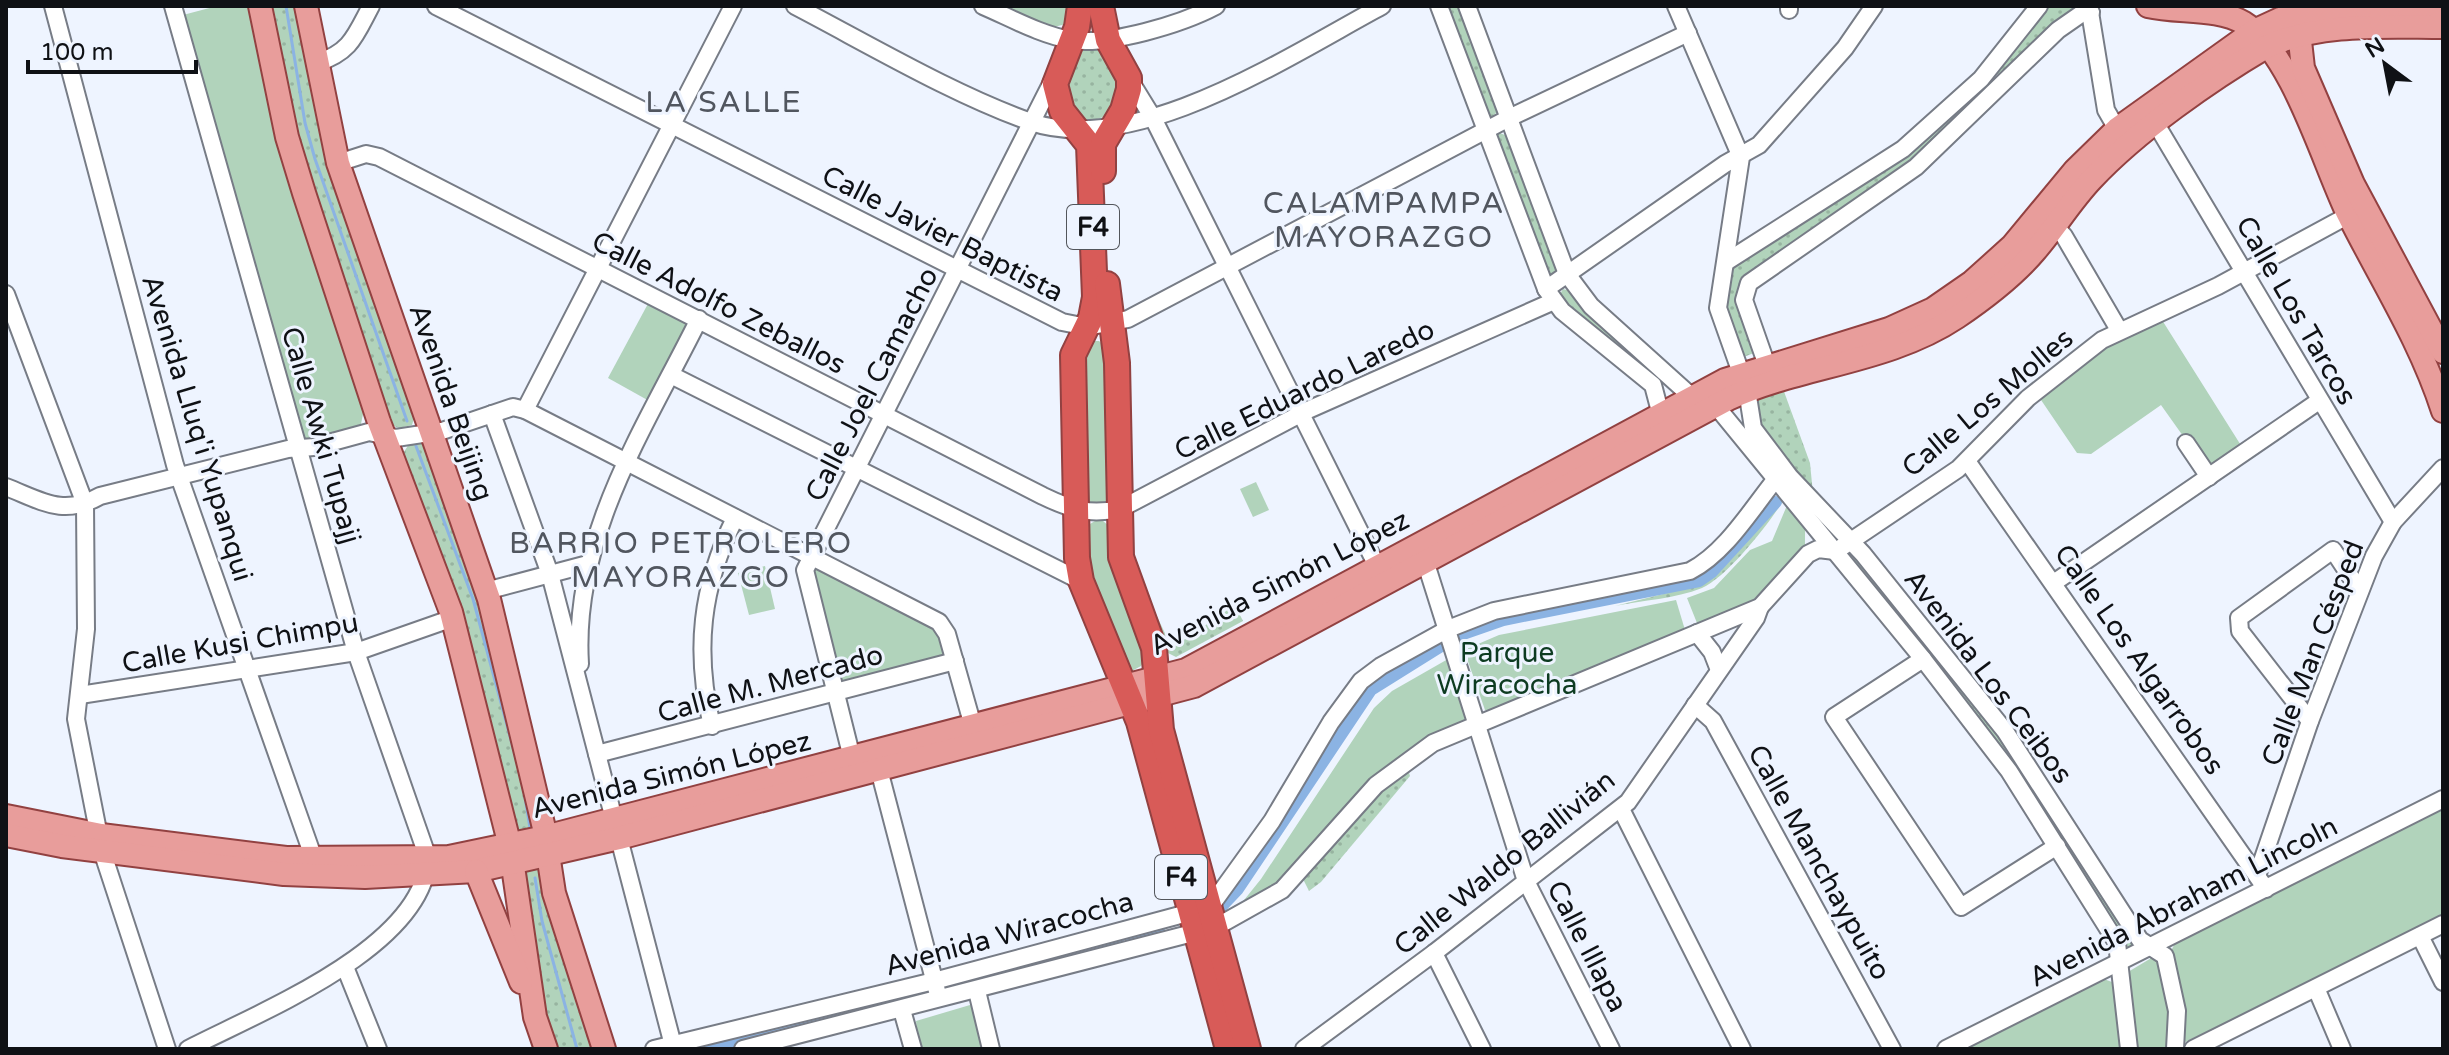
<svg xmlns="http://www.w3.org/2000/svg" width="2449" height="1055" viewBox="0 0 2449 1055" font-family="'Varela Round',sans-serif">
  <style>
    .grass { fill: url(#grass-dots) }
    .park { fill: #b1d3bb }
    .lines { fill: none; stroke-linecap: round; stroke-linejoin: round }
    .stream { stroke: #8bb3e3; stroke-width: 3 }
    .canal { stroke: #8bb3e3; stroke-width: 12 }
    .minor-casing { stroke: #777c86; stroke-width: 20 }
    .major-casing { stroke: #924141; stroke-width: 26 }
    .highway-casing { stroke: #924141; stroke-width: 28 }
    .minor { stroke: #fff; stroke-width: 16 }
    .major { stroke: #e89d9b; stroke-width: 22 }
    .highway { stroke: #d85b58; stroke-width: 24 }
    .labels { text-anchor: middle; stroke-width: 6; stroke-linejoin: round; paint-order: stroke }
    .shield { fill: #eef4ff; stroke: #52555b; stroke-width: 2 }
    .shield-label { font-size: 26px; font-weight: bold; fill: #0f1115 }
    .street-label { font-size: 28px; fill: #0f1115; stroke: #eef4ff }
    .park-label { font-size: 28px; fill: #0d3b21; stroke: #eef4ff }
    .neighbourhood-label { font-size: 30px; letter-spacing: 2px; fill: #51565f; stroke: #eef4ff }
  </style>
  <defs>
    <pattern id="grass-dots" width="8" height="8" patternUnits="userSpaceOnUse" patternTransform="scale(2)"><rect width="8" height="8" fill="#b1d3bb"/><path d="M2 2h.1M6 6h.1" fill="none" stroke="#97b4a0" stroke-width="1.8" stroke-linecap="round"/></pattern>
  </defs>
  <rect width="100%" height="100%" fill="#eef4ff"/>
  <g class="grass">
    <polygon points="270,6 300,6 415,415 412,425 399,428 389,424 297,136"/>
    <polygon points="1445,6 1458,6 1498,110 1493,117 1487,116"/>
    <polygon points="2043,6 2078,6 2001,79 1995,71"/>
    <polygon points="1088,47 1102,50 1123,90 1107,116 1090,121 1075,116 1060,87 1078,51"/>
    <polygon points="1987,82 1994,85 1913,164 1745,281 1759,351 1741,358 1725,307 1732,266"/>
    <polygon points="1494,131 1505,135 1556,265 1557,272 1549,276"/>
    <polygon points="1563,289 1570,291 1651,372 1649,375 1562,302 1560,294"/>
    <polygon points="1782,386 1810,463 1813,494 1759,427 1755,399"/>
    <polygon points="422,442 473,581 539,830 516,833 460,609 402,455 409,444"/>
    <path d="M1781,498L1783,501C1768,525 1727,577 1702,588C1675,599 1643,600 1615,606L1691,587L1711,578Z"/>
    <polygon points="1854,554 2000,733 2136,945 2125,951 2123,943 1853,562"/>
    <polygon points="1235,605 1243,621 1176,657 1168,653 1149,610 1153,608 1172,648"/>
    <path d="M1408,769L1410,776L1321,882L1309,891L1303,879C1335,838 1366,801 1408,769Z"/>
    <polygon points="541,867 597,1049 556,1049 544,1017 523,872"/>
  </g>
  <g class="park">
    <polygon points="217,6 252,6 364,409 361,424 355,429 303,442 183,15"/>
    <polygon points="1002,6 1073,6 1066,24 1054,27"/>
    <polygon points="650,300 690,322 651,402 608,378"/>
    <polygon points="2162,320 2242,447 2211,469 2205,467 2161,405 2091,454 2077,453 2039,397 2102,350"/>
    <polygon points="1091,341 1099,341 1108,349 1109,500 1090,505 1086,502 1079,356"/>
    <polygon points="1256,482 1269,510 1253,517 1240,489"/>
    <polygon points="1788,503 1805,525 1805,550 1750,603 1700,625 1697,623 1687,598 1714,588 1750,550 1772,541"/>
    <polygon points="1095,521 1103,521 1109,526 1146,658 1141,666 1130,672 1091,587 1085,527"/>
    <polygon points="765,566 775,609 749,615 738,573"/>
    <polygon points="814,567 934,624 950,654 932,662 923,660 852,678 848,684 841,682"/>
    <polygon points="1676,600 1685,630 1492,713 1485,710 1464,650 1499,635"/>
    <polygon points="1448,659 1466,716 1463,723 1450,728 1279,884 1236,910 1261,879 1374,708 1392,691"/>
    <polygon points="2443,805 2443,919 2185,1042 2172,949 2175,943"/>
    <polygon points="2153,957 2160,959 2169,996 2169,1049 2135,1049 2128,972"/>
    <polygon points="2101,978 2112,982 2116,989 2121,1049 1959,1049"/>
    <polygon points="970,1005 973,1006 985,1049 919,1049 916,1021"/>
  </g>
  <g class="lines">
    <g class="stream">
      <polyline points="286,6 305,123 315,159 407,421"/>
      <polyline points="416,446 473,599 518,766"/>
      <polyline points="523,785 530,828"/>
      <polyline points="535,878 542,921 577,1049"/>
    </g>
    <g class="canal">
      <polyline points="1460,635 1503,620 1699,581 1712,572 1776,502"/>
      <polyline points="1220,908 1238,889 1371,690 1443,645"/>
      <polyline points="1132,938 1159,930"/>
      <polyline points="967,983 1118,941"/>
      <polyline points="702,1049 887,1004"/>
    </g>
    <defs>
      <g id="minor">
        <polyline points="53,6 175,465 314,859"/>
        <path d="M173,6L356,652L428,858C424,948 257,1013 188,1049"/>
        <polyline points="436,6 1062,322 1087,327 1128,319 1509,118 1688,33"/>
        <path d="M795,6C868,44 954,95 1031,122C1136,158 1292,54 1382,6"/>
        <path d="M983,6C1011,18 1041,35 1071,40C1109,46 1182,24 1216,6"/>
        <polyline points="1439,6 1546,289 1562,311 1653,385 1663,423"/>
        <polyline points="1467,6 1567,274 1591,306 1692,397"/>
        <polyline points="1676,6 1741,157 1718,308 1747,390 1753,428 1790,477 1863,554 2005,731 2140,940 2165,956 2177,1011 2175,1049"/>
        <polyline points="1789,6 1789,10"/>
        <polyline points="2089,6 2106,110 2117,129"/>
        <path d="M317,63C351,52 355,36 371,6"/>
        <polyline points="1129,79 1153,118 1377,566"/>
        <polyline points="2156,124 2393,522"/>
        <path d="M338,163L366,154L379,157L1043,496C1072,510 1089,515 1120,509L1308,410L1554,301"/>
        <polyline points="2050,220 2064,236 2119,330"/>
        <polyline points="1726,262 1903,149 1981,79 2039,6"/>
        <polyline points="1546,289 1725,164 1759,145 1845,48 1874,6"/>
        <polyline points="6,294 85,504 86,629 76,719 102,851 167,1049"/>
        <polyline points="671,375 1081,581"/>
        <polyline points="1771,377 1744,300 1749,283 1916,167 2058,30 2081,14 2091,12"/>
        <polyline points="1716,406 1923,659 2009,771 2117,943 2129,1049"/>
        <polyline points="525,410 733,6"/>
        <polyline points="492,414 550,574 674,1049"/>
        <polyline points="2186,443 2209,477"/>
        <polyline points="1967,461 2266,889"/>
        <path d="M6,487C42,501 63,517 100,496L288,449L314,447L369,432L396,438L442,431L513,407L525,410L939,622L947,634L973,726"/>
        <polyline points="1842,547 1958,469 2028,398 2102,340 2218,286 2349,215"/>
        <polyline points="1422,551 1526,881 1611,1049"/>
        <polyline points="2055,582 2319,401"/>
        <polyline points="486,591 588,564"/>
        <polyline points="1697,633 1712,652 1719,670"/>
        <polyline points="1923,659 1834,717 1961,907 2057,846"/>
        <path d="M580,664C572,536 645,428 699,319"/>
        <polyline points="80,695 356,652 453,618"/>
        <polyline points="1695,705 1713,721 1892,1049"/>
        <polyline points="2310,721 2240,631 2239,618 2333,550 2360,591"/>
        <path d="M712,726C694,651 701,587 735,518"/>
        <polyline points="597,754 955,661"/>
        <polyline points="877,762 937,991"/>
        <polyline points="854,766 805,570 1054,78"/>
        <polyline points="1621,809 1742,1049"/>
        <polyline points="2258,873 2310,721 2374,556 2393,522 2443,468"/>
        <polyline points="2420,936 2443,982"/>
        <polyline points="1434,953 1482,1049"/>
        <polyline points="345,967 378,1049"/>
        <polyline points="2316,988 2342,1049"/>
        <polyline points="977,991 991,1049"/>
        <polyline points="902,1010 913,1049"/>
        <path d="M654,1049L934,981L1210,907L1272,821L1331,722L1361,681L1381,666L1448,629L1494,611L1690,571C1725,553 1751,510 1775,480"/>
        <polyline points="743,1049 1216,927 1282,890 1376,785 1433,743 1760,607 1808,554 1818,549 1835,551"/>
        <polyline points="1304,1049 1434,953 1628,802 1756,618 1760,607"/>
        <polyline points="1946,1049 2443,799"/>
        <polyline points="2193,1049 2443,924"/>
      </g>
      <g id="major">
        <polyline points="260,6 287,137 304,193 379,422 451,612 510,846 535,1017 546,1049"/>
        <polyline points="306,6 338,163 489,599 544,828 554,893 604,1049"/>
        <path d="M2148,6C2178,13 2217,7 2244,23C2292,53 2323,162 2348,214C2381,280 2420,340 2443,411"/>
        <polyline points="2298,23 2303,68 2353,184 2443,352"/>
        <polyline points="6,816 101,835 286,858 449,857 545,837 1186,670 1725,380 1889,329 1933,309 1972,282 2012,246 2075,170 2117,129 2254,31 2280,19 2310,12 2443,7"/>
        <path d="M6,835L62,846L284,874L365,877L476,871L619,838L1194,686L1728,399C1802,365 1888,363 1957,317C1985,298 2013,277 2035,251C2055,228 2071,201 2092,179C2137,131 2210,80 2266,47C2320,22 2385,27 2443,27"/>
        <polyline points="476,871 521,982"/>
      </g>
      <g id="highway">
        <polyline points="1080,6 1077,27 1055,84 1062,111 1089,145 1095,297 1091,318 1073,355 1077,558 1081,581 1139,722 1228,1049"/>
        <polyline points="1101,6 1108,40 1129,78 1129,89 1123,110 1103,144 1103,171"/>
        <polyline points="1107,284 1117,363 1121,557 1154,648 1161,730 1248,1049"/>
      </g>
    </defs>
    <use href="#minor" class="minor-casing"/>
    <use href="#major" class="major-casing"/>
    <use href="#highway" class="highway-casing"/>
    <use href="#minor" class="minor"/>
    <use href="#major" class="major"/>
    <use href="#highway" class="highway"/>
  </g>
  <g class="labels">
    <g class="shield">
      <rect x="1067" y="205" width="52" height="44" rx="6"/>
      <rect x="1155" y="855" width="52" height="44" rx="6"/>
    </g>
    <g class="shield-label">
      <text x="1093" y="236">F4</text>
      <text x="1181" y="886">F4</text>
    </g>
    <g class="street-label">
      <text transform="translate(943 233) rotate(27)" y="10">Calle Javier Baptista</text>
      <text transform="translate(719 302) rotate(27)" y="10">Calle Adolfo Zeballos</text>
      <text transform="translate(2297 310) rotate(60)" y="10">Calle Los Tarcos</text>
      <text transform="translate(871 384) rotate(-63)" y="10">Calle Joel Camacho</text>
      <text transform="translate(1304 389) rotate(-26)" y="10">Calle Eduardo Laredo</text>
      <text transform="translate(452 402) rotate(71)" y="10">Avenida Beijing</text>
      <text transform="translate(1987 402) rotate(-40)" y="10">Calle Los Molles</text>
      <text transform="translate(198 428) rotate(73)" y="10">Avenida Lluq'i Yupanqui</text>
      <text transform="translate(322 435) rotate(74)" y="10">Calle Awki Tupajj</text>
      <text transform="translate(1279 582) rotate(-27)" y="10">Avenida Simón López</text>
      <text transform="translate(240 642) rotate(-10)" y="10">Calle Kusi Chimpu</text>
      <text transform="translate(2312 653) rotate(-69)" y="10">Calle Man Césped</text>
      <text transform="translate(2140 659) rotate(55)" y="10">Calle Los Algarrobos</text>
      <text transform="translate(1989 676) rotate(53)" y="10">Avenida Los Ceibos</text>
      <text transform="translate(770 683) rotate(-15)" y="10">Calle M. Mercado</text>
      <text transform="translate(671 774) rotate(-14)" y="10">Avenida Simón López</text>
      <text transform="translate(1504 862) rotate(-39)" y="10">Calle Waldo Ballivián</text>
      <text transform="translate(1820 862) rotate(61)" y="10">Calle Manchaypuito</text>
      <text transform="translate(2183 901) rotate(-27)" y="10">Avenida Abraham Lincoln</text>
      <text transform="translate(1009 933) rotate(-15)" y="10">Avenida Wiracocha</text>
      <text transform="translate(1588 946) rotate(63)" y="10">Calle Illapa</text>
    </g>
    <g class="park-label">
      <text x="1507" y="662">Parque<tspan x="1507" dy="32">Wiracocha</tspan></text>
    </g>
    <g class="neighbourhood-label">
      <text x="724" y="112">LA SALLE</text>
      <text x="1384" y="213">CALAMPAMPA<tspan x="1384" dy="34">MAYORAZGO</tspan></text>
      <text x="681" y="553">BARRIO PETROLERO<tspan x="681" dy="34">MAYORAZGO</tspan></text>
    </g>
  </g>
  <rect width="2449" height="1055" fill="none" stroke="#0f1115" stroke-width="16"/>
  <g transform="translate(2385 64) rotate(328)" stroke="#eef4ff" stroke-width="6" paint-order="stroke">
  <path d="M0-6L14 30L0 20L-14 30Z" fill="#0f1115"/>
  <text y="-12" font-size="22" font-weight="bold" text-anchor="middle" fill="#0f1115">N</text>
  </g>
  <path d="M28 60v12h168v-12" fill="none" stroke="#0f1115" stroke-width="4"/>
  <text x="40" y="60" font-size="24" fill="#0f1115" stroke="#eef4ff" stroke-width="6" paint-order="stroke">100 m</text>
</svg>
